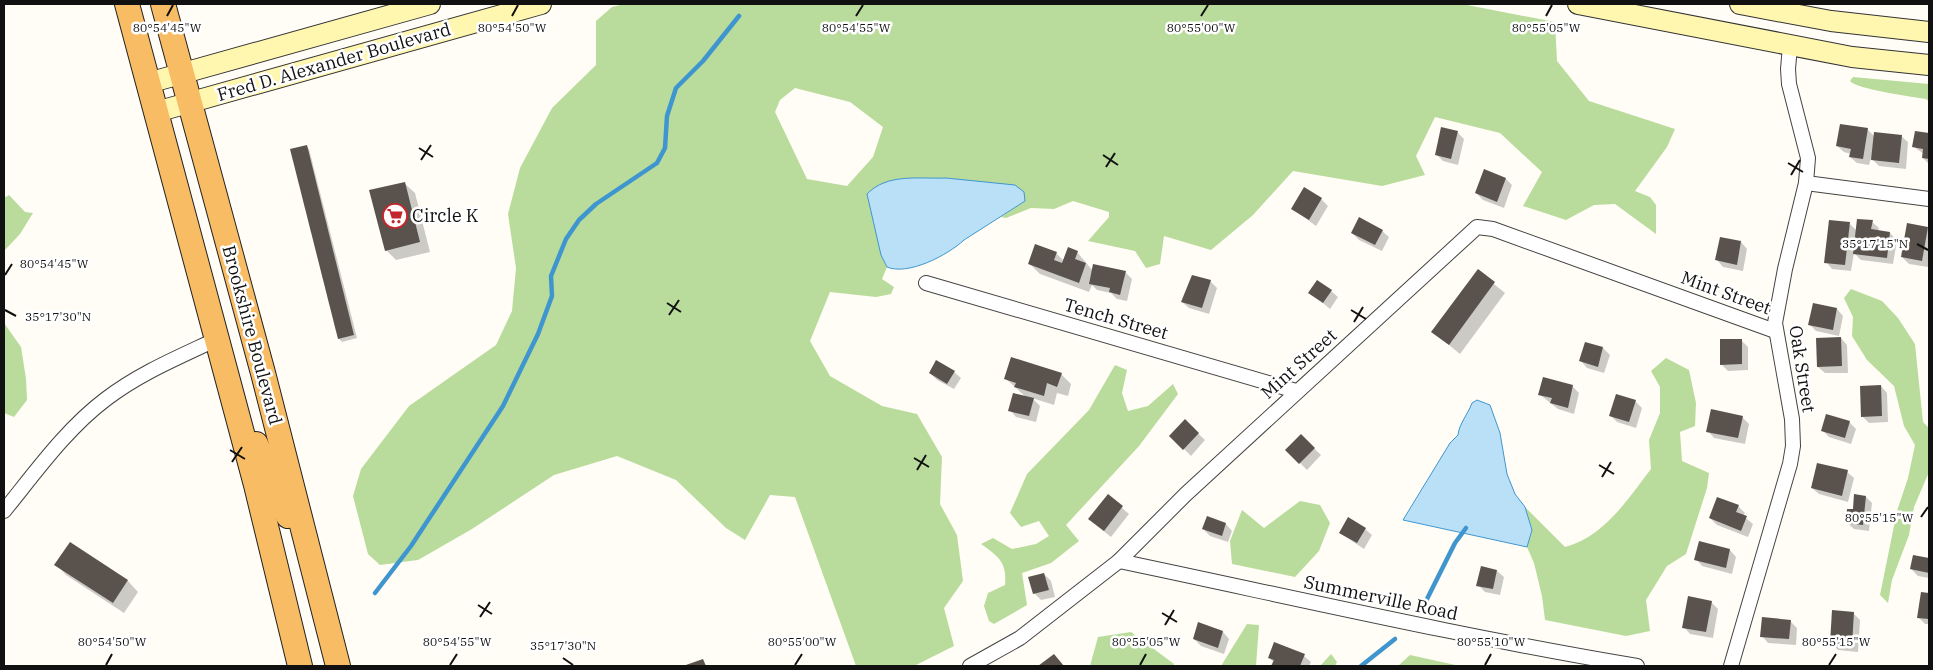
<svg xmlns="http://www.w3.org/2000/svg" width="1933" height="670" viewBox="0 0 1933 670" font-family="'IBM Plex Serif',serif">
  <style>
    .forest { fill: #b9dc9c; fill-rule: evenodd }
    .water { fill: #b9e0f7; stroke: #3f96cf }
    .shadow { fill: #0003 }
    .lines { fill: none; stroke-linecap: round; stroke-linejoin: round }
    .stream { stroke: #3f96cf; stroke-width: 4.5 }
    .building { fill: #5a524d }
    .minor-casing { stroke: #444; stroke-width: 16 }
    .secondary-casing { stroke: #333; stroke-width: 22 }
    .trunk-casing { stroke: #222; stroke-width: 26 }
    .minor { stroke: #fff; stroke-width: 14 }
    .secondary { stroke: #fff6b0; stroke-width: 20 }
    .trunk { stroke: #f7bc64; stroke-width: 24 }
    .ticks { fill: none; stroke: #111; stroke-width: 2 }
    .labels { text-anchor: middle; stroke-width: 5; stroke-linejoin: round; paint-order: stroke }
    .street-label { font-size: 18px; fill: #111; stroke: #fff }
    .poi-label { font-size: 18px; fill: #111; stroke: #fff; text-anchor: start }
    .ticks-label { font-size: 12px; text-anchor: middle; fill: #111; stroke: #fff; stroke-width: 5; stroke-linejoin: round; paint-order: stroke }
  </style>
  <rect width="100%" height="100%" fill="#fffdf5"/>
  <g class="forest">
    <path d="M624,4H1462L1555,22L1557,61L1589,101L1675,129L1667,147L1635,191L1650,197L1656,205V234L1615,204L1594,205L1566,220L1523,206L1542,172L1500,133L1435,117L1416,156L1425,175L1382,186L1293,171L1253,215L1211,250L1164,236L1160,264L1146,268L1135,251L1088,241L1109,217V212L1073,201L1054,209L1031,208L1006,218L1001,217L1025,201L881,255L887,267L882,279L894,287L891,294L876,297L830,292L810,341L830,376L882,406L917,414L942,457L940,504L957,535L963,581L944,608L954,646L914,666H856L795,497L770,495L745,540L726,528L676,480L617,456L554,475L472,529L418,560L380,565L368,554L353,496L361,469L409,406L496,345L512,311L516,268L508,214L520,168L552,108L596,65V21L612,7ZM795,88L850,102L883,127L873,157L847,186L807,179L775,112L780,100Z"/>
    <path d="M1853,77L1929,84V101L1926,99C1913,97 1856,89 1850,81Z"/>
    <polygon points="9,195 25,212 33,213 20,234 4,251 4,198"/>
    <polygon points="1851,289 1882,301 1898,318 1915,344 1923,422 1929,428 1929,472 1914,507 1909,535 1892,580 1888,603 1880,595 1897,511 1908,478 1915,445 1904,426 1894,386 1867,360 1852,336 1853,317 1844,298"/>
    <polygon points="4,323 21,347 26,379 27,400 14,417 4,413"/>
    <path d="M1666,358L1689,370L1696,403L1695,426L1680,432L1682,461L1709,473L1707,488L1686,554L1667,566L1646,600L1650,631L1626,636L1545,620L1542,596L1534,563L1527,547L1532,530L1525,507L1565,547C1605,536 1627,500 1651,469L1649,440L1660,413V387L1651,371Z"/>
    <path d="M1115,365L1127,370L1122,393L1128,411L1148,406L1173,384L1178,394L1139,446L1066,525L1079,541L1051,563L1022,573L1027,605L994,624L989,621L984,606L988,593L1005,585C1007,562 999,557 981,544L993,538L1012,549L1036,544L1049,536L1039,521L1021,527L1010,513L1027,474L1089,410Z"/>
    <polygon points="1300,501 1320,505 1330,523 1319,551 1295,577 1232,564 1230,541 1242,510 1264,528"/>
    <polygon points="1247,624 1259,625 1256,666 1221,666"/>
    <polygon points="1131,632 1174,664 1173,666 1090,666 1098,637"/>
    <polygon points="1331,654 1337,662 1335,666 1320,666"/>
    <polygon points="1410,655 1460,666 1398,666"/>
  </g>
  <g class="water">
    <path d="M946,178L1015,185L1024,192L1025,201L964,240C948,255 908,276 887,267L881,255L867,194C887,173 919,179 946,178Z"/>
    <path d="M1477,400L1490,405L1500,433L1507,474L1515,494L1525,507L1532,530L1527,547L1403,520L1450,443L1458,435C1459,424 1468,414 1472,403Z"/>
  </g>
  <g class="shadow">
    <polygon points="1867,129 1875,137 1901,136 1908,142 1906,169 1879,166 1871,158 1869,165 1857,163 1850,157 1851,154 1844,152 1837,146"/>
    <polygon points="1457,132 1464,139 1458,165 1443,161 1436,154"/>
    <polygon points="1916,132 1929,134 1929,164 1923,158 1924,154 1914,147"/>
    <polygon points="306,146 309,149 357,338 342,342 339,339 292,150"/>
    <polygon points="1506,179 1512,185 1504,208 1483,200 1476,193"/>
    <polygon points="404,183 415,193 430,252 396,260 386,250"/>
    <polygon points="1321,199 1328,206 1316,226 1293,209"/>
    <polygon points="1872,222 1879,228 1878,232 1890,233 1897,240 1893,264 1861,260 1854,253 1851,271 1832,269 1826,262 1850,224 1857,231"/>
    <polygon points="1927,228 1929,230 1928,267 1909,264 1902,257"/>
    <polygon points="1382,231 1389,237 1382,251 1359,240 1352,233"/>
    <polygon points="1741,242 1747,249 1743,271 1723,267 1717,260"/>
    <polygon points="1077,252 1093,271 1125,272 1132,279 1127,301 1117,299 1111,293 1097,290 1092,285 1089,292 1040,274 1030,264 1056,253 1064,261"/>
    <polygon points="1478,271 1505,293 1460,354 1433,332"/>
    <polygon points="1210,281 1217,288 1209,314 1189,308 1182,302"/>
    <polygon points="1331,291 1338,297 1330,309 1310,292"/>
    <polygon points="1837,309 1843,316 1839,336 1816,331 1810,325"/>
    <polygon points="1841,338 1847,345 1848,373 1825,373 1818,367"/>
    <polygon points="1741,340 1748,347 1748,370 1728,371 1721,364"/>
    <polygon points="1586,343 1603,348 1610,355 1604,373 1587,368 1581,361"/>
    <polygon points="954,372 961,378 954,389 937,380 930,373"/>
    <polygon points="1061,374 1071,384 1068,396 1057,393 1054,405 1032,398 1040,406 1036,422 1016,417 1010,410 1027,398 1006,379"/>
    <polygon points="1572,386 1579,393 1574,414 1558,409 1539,394"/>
    <polygon points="1881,386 1887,393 1888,422 1869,423 1862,416"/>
    <polygon points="1635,401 1642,408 1636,428 1617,422 1610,415"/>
    <polygon points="1742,417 1749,424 1745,444 1714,438 1708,431"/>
    <polygon points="1185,421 1205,440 1191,456 1171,436"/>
    <polygon points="1849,422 1856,429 1851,444 1829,437 1823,431"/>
    <polygon points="1301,436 1321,455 1307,470 1287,450"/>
    <polygon points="1847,472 1854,478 1848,502 1819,494 1812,488"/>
    <polygon points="1108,496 1129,514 1111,537 1096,525"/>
    <polygon points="1866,497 1872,503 1869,531 1854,529 1847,523"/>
    <polygon points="1738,506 1745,513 1743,516 1753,524 1748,537 1717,525 1710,518"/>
    <polygon points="1226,524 1232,531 1228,542 1210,536 1203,529"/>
    <polygon points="1365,529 1372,535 1364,549 1340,533"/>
    <polygon points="70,543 128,581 138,592 124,613 66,575 56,564"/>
    <polygon points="1730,550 1736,557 1732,574 1702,566 1696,559"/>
    <polygon points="1914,556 1929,559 1929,578 1918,576 1911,569"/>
    <polygon points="1497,571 1504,577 1500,595 1485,592 1478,585"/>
    <polygon points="1044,574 1051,581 1055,597 1041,600 1035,594 1030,578"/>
    <polygon points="1922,593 1929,594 1929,624 1925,624 1918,617"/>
    <polygon points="1711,602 1718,609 1713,638 1690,634 1684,627"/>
    <polygon points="1853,613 1860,620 1858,652 1838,650 1831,643"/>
    <polygon points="1790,621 1797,628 1796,645 1768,643 1762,636"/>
    <polygon points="1199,624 1223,632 1229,639 1224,654 1201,646 1194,639"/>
    <polygon points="1304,656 1311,662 1309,666 1273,666 1274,663 1269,657"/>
  </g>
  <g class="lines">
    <g class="stream">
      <polyline points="375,593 411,546 503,406 538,334 552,296 551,276 566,239 579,220 596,204 657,163 665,148 667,116 676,88 703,61 739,16"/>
      <polyline points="1424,605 1455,543 1466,528"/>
      <polyline points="1361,666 1395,639"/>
    </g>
  </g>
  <g class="building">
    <polygon points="1840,124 1868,128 1863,159 1849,157 1851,149 1836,146"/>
    <polygon points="1441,127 1458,131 1451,159 1435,155"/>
    <polygon points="1915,131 1929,133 1929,159 1922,158 1923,149 1912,147"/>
    <polygon points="1874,132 1902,135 1899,163 1871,160"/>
    <polygon points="307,145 354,335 338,339 290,149"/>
    <polygon points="1484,169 1506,178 1497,202 1475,193"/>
    <polygon points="405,182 420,242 385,251 369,190"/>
    <polygon points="1304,187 1322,198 1309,220 1291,209"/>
    <polygon points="1359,217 1383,230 1375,245 1351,233"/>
    <polygon points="1857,219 1873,220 1871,229 1890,232 1887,258 1853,254"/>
    <polygon points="1829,220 1850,222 1845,265 1824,263"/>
    <polygon points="1907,223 1928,227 1922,261 1901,257"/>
    <polygon points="1720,237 1741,241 1737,265 1715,260"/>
    <polygon points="1035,244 1057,252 1054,260 1062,263 1068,247 1078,251 1075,259 1086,263 1079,283 1028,264"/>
    <polygon points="1093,264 1126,271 1120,295 1109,292 1110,288 1089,284"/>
    <polygon points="1478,269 1495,282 1449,345 1431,332"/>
    <polygon points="1192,275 1211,280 1202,308 1181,302"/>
    <polygon points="1317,280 1332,290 1323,303 1308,293"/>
    <polygon points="1813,303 1837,308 1833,330 1808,325"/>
    <polygon points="1841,337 1842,366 1817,367 1816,338"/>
    <polygon points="1720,339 1742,339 1742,364 1720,365"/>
    <polygon points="1585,342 1603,347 1598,367 1579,361"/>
    <polygon points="1011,357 1062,373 1057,387 1047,383 1044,396 1014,387 1016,383 1004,379"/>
    <polygon points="936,360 955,371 947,384 929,373"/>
    <polygon points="1543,377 1573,385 1568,408 1550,403 1552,398 1538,395"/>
    <polygon points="1881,385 1882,416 1861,417 1860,386"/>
    <polygon points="1013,393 1034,398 1029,416 1008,411"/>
    <polygon points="1616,394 1636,400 1629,422 1609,416"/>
    <polygon points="1711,409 1743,416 1738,438 1706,432"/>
    <polygon points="1826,414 1850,421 1845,438 1821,431"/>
    <polygon points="1185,419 1199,433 1183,450 1169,436"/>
    <polygon points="1301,434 1315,448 1299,464 1285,450"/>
    <polygon points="1817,463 1848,470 1842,496 1811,488"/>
    <polygon points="1108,494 1123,506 1104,531 1088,519"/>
    <polygon points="1854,494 1866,496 1863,525 1846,523 1847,509 1853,509"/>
    <polygon points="1717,497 1739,505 1736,512 1747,516 1741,531 1709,518"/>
    <polygon points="1207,516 1226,523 1222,536 1202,529"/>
    <polygon points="1348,517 1366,528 1357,543 1339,533"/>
    <polygon points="1699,541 1730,549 1726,568 1694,560"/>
    <polygon points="70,542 128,580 113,603 54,565"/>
    <polygon points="1913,555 1929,558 1929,573 1910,569"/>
    <polygon points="1481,566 1497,570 1493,589 1476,586"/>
    <polygon points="1044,573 1049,590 1033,594 1028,577"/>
    <polygon points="1921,592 1929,593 1929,619 1917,618"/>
    <polygon points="1688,596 1712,601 1706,632 1682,628"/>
    <polygon points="1832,610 1854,612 1852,645 1830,644"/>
    <polygon points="1762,617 1791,620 1789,639 1760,637"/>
    <polygon points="1198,622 1223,631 1218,648 1193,639"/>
    <polygon points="1274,642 1305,654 1300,666 1271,666 1274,660 1268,658"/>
    <polygon points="1054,654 1064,666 1038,666"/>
    <polygon points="703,659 706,666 683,666"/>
  </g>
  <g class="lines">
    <defs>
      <g id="minor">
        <polyline points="1806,183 1929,199"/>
        <polyline points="926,283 1296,391"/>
        <path d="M4,511C35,473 66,429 106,399C140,373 179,357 217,339"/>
        <path d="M1119,561C1291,597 1463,637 1637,666"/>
        <polyline points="970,666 1020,638 1119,561 1186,494 1477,227 1493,229 1775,331"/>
        <polyline points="1731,666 1790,464 1793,446 1792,419 1775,323 1785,269 1806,183 1808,158 1789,84 1788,69 1790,46"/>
      </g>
      <g id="secondary">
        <polyline points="1578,4 1852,57 1929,65"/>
        <polyline points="1740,4 1831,21 1929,32"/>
        <polyline points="148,83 430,4"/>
        <polyline points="156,112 541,4"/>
      </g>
      <g id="trunk">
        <polyline points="127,4 256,485 300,666"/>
        <polyline points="163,4 263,373 338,666"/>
        <polyline points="256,444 288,516"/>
      </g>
    </defs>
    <use href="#minor" class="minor-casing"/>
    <use href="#secondary" class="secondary-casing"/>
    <use href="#trunk" class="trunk-casing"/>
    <use href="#minor" class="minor"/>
    <use href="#secondary" class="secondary"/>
    <use href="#trunk" class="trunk"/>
  </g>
  <path class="ticks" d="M167,16L173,5M512,16L518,5M856,16L863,5M1201,16L1208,5M1546,16L1552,5M419,148L433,157M1103,155L1118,165M421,160L431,145M1788,163L1803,172M1106,167L1115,153M1791,175L1800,160M1917,244L1928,250M5,275L12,264M667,303L681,312M5,310L16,316M1351,310L1366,319M669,315L679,300M1354,322L1363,307M230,450L245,459M914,458L929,467M232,462L242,447M1599,465L1614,474M917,470L926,455M1602,477L1611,462M1921,517L1928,507M478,605L492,614M1162,613L1177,622M480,617L490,602M1165,625L1174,610M563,658L573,665M106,665L112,654M450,665L457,654M795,665L802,654M1140,665L1146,654M1485,665L1491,654M1829,665L1836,654"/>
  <defs>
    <symbol id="supermarket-ring" viewBox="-11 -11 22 22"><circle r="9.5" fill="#fff" stroke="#c4262e" stroke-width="1.5"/><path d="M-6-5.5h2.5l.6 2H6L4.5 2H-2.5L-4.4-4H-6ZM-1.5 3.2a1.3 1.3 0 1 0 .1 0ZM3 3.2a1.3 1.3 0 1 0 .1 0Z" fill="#c4262e"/></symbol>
  </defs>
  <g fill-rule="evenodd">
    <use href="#supermarket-ring" x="381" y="202" width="28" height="28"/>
  </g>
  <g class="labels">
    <g class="street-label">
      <text transform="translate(334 62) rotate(-16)" y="6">Fred D. Alexander Boulevard</text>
      <text transform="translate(1726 293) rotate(20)" y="6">Mint Street</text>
      <text transform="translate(1116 319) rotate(16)" y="6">Tench Street</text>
      <text transform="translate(252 335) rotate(75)" y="6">Brookshire Boulevard</text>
      <text transform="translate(1299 364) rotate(-42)" y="6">Mint Street</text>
      <text transform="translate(1802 369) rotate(81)" y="6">Oak Street</text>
      <text transform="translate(1381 598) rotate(12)" y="6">Summerville Road</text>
    </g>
    <g class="poi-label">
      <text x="412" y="222">Circle K</text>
    </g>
  </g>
  <g class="ticks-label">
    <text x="167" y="32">80°54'45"W</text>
    <text x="512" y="32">80°54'50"W</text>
    <text x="856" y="32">80°54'55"W</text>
    <text x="1201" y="32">80°55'00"W</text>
    <text x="1546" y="32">80°55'05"W</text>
    <text x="1875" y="248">35°17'15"N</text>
    <text x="54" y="268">80°54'45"W</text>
    <text x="58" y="321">35°17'30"N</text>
    <text x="1879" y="522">80°55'15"W</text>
    <text x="112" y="646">80°54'50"W</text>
    <text x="457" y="646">80°54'55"W</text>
    <text x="802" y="646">80°55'00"W</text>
    <text x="1146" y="646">80°55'05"W</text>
    <text x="1491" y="646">80°55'10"W</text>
    <text x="1836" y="646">80°55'15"W</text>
    <text x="563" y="650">35°17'30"N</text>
  </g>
  <rect width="1933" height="670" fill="none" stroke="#111111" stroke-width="10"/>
</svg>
